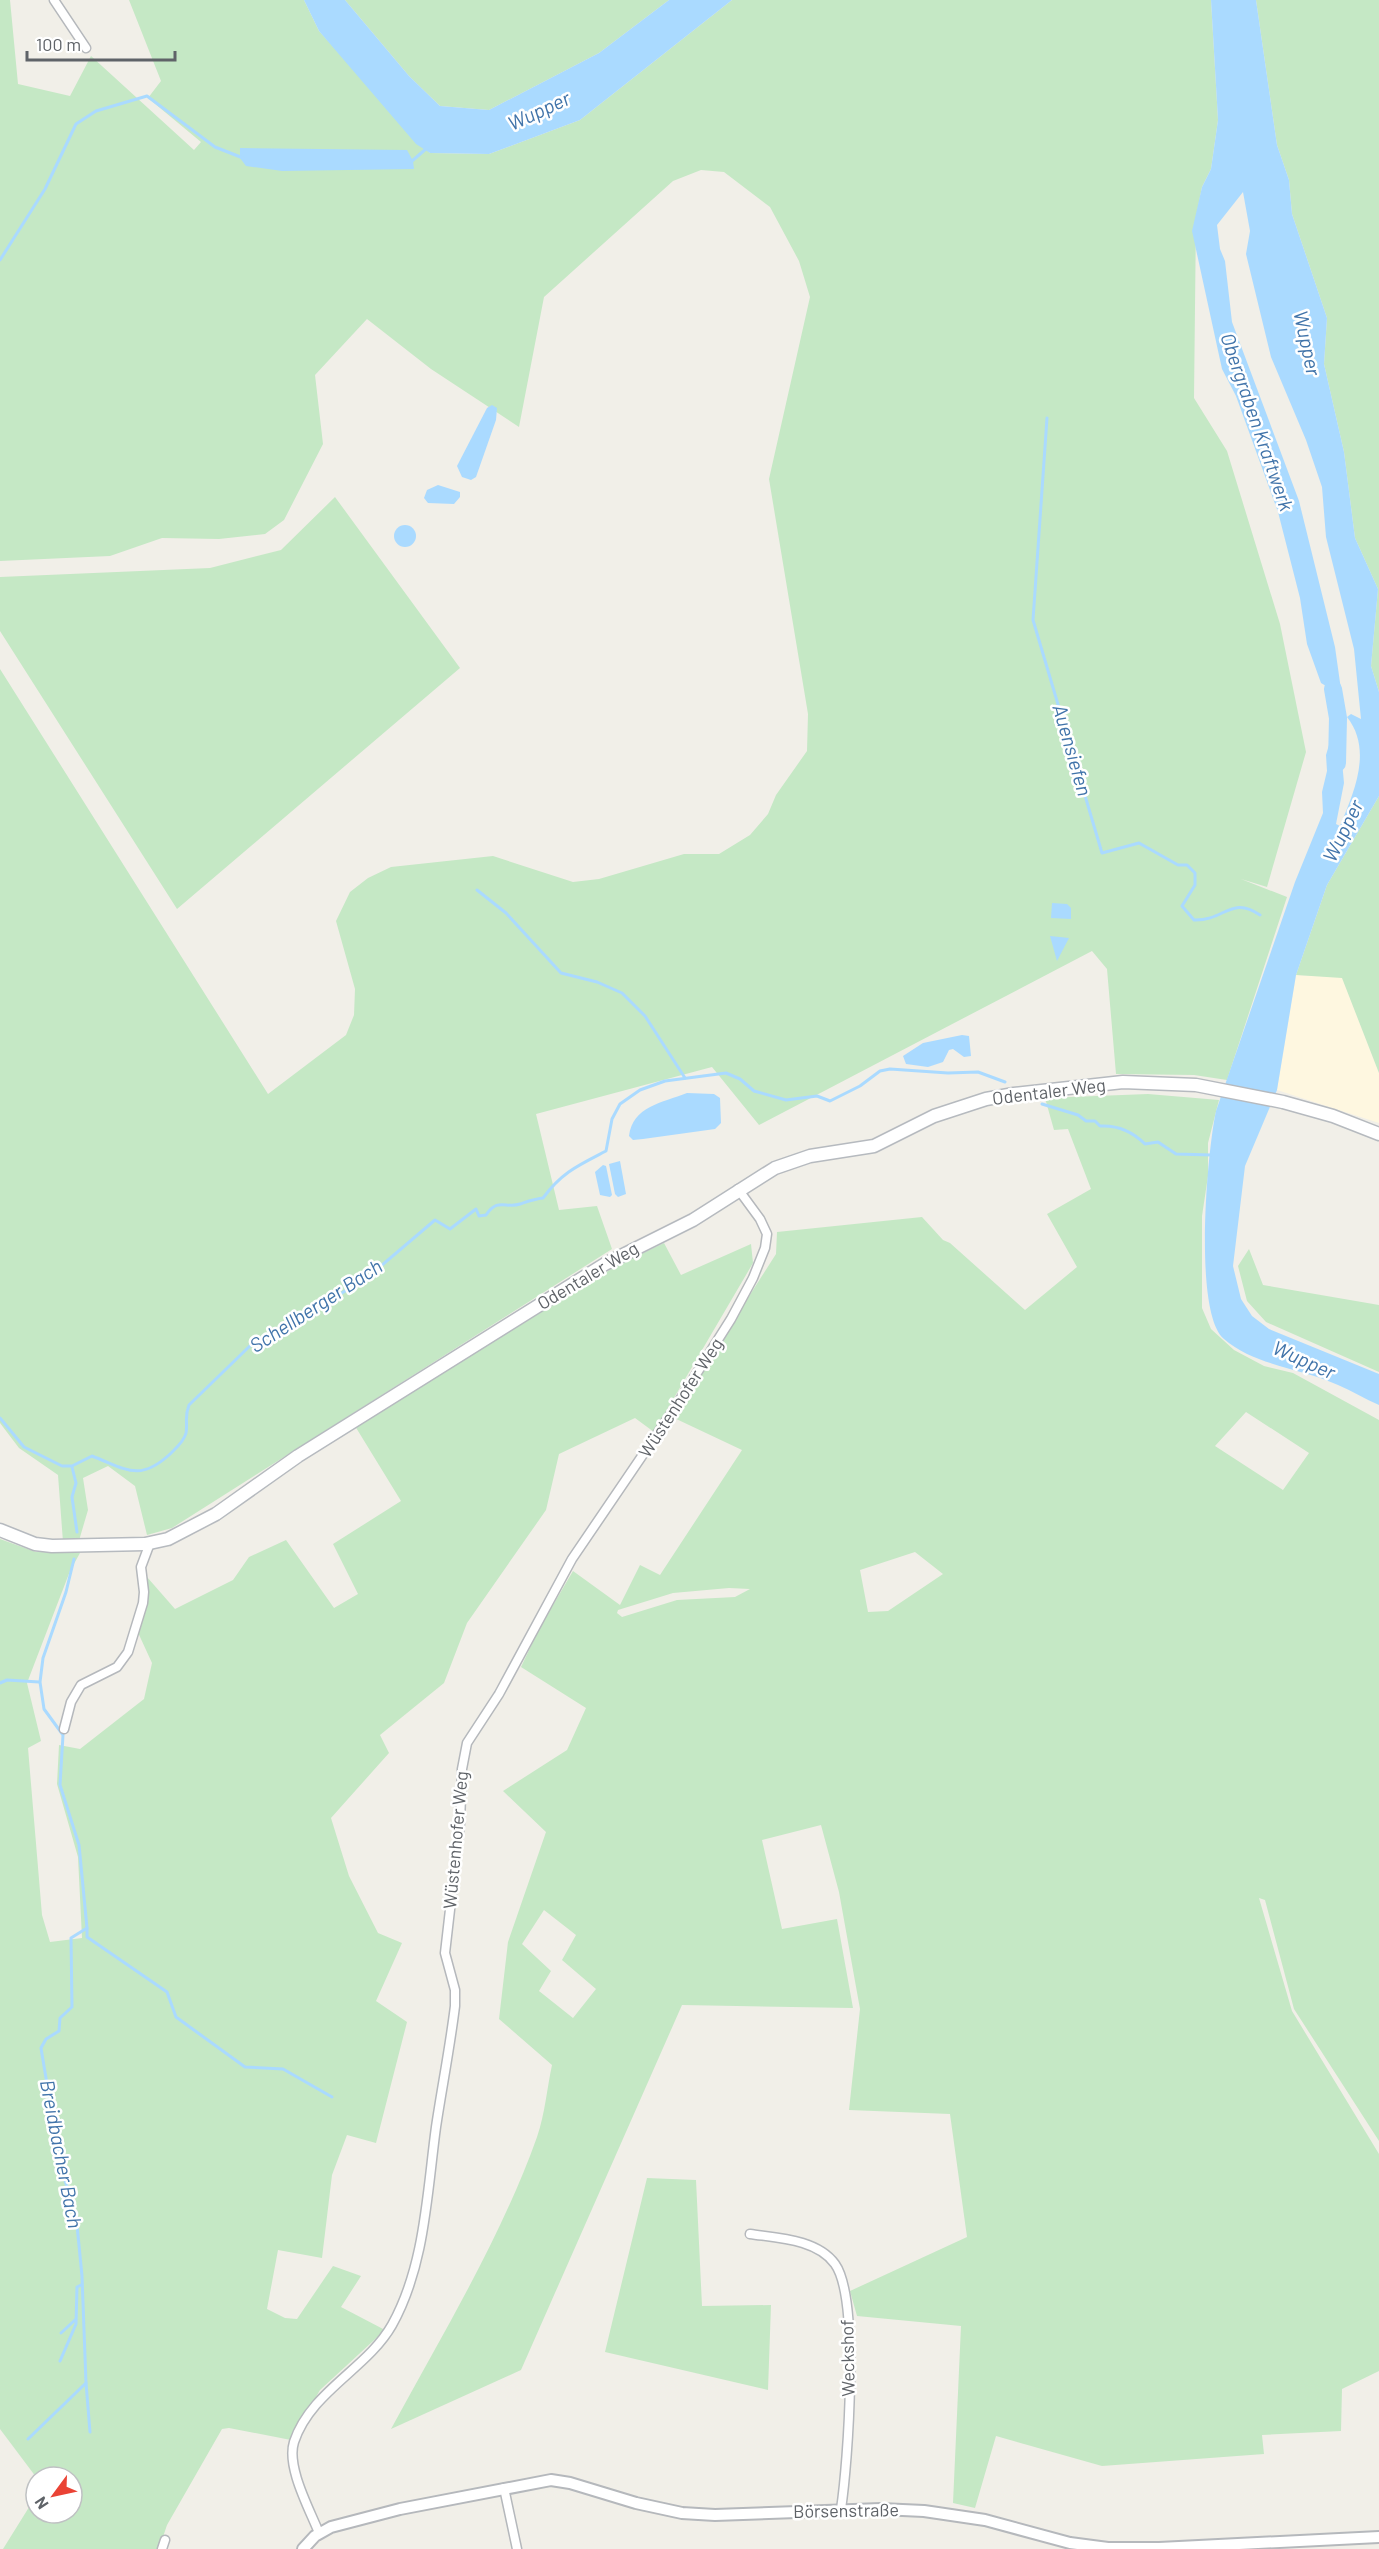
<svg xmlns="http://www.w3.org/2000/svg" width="1379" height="2549" viewBox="0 0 1379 2549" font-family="Barlow,sans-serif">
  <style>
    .commercial { fill: #fef7e0 }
    .green { fill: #c5e8c5; fill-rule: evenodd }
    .water { fill: #aadaff }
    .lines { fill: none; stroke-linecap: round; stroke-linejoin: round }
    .stream { stroke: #aadaff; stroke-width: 3 }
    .river { stroke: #aadaff; stroke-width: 18 }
    .minor-casing { stroke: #b5b8bc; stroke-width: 11 }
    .tertiary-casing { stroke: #b5b8bc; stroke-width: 14 }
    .secondary-casing { stroke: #b6babf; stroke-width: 15 }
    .minor { stroke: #fff; stroke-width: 8 }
    .tertiary { stroke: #fff; stroke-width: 10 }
    .secondary { stroke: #fff; stroke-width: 12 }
    .labels { text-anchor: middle; stroke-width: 5; stroke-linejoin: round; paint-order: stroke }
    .street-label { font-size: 18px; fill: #5f6368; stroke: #fff }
    .water-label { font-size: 20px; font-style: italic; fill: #4174aa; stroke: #fff }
  </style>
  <rect width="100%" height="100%" fill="#f1efe8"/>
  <polygon class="commercial" points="1296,975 1342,977 1379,1073 1379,1123 1277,1090"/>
  <g class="green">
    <polygon points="0,0 10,0 18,84 70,96 91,56 194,150 201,142 148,98 161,81 129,0 304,0 319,31 430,153 489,154 580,120 732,0 1211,0 1218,120 1211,169 1202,187 1196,217 1194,398 1227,451 1280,624 1306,752 1267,887 1241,879 1287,897 1227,1080 1194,1075 1116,1074 1107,969 1092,951 759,1125 712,1067 536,1114 559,1210 597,1206 612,1249 172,1528 147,1535 135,1486 108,1466 83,1478 88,1510 78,1544 63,1542 58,1475 19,1448 0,1423 0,669 268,1094 346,1035 354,1015 355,989 336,921 350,892 368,878 391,867 493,856 573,882 599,879 684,854 719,854 750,835 768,814 776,795 807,751 808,714 769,479 810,297 799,261 770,207 724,172 701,170 673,181 544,297 519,427 431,369 367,319 315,375 323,444 284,520 265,534 219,539 162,538 110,556 0,561"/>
    <polygon points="345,0 669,0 599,53 489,110 440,106 409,76"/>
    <polygon points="1256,0 1379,0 1379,692 1371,666 1378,589 1355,538 1344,452 1324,364 1327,318 1292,214 1289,180 1277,145"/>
    <polygon points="335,497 460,668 177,909 0,631 0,577 210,568 281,550"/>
    <polygon points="1379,796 1379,1073 1342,978 1296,975 1327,885"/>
    <path d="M1148,1094L1219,1100L1208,1143V1176L1202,1216V1308L1211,1329L1234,1350L1264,1366L1293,1373L1379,1420V2141L1294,2009L1265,1900L1259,1898L1292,2011L1379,2154V2371L1342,2389L1341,2431L1262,2435L1264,2454L1102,2466L996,2436L975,2508L953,2503L961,2326L857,2316L850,2291L967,2237L950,2114L849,2110L860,2009L839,1892L821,1825L762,1840L782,1929L837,1919L853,2008L682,2005L521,2370L391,2429C442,2335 501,2238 537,2137C545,2114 547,2088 552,2065L499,2019L508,1942L546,1832L503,1791L567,1750L586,1708L521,1667L539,1629L573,1571L620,1605L640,1565L660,1575L742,1450L672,1417L776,1254L777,1232L922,1217L943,1240L950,1243L1025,1310L1077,1267L1047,1214L1091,1189L1068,1129L1054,1130L1045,1098ZM1246,1412L1309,1453L1283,1490L1215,1446ZM915,1552L943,1574L888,1611L868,1612L860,1570ZM729,1588L750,1589L735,1597L677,1600L622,1617L617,1613L618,1610L673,1593ZM544,1910L576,1935L562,1960L596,1989L573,2018L539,1991L551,1971L522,1944Z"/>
    <polygon points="664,1243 681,1275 751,1244 753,1263 654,1432 635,1418 559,1454 546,1510 467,1623 444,1683 380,1735 389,1753 331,1818 349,1876 378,1933 402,1943 376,2001 407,2022 376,2143 347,2135 332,2175 322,2258 278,2250 267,2309 285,2318 297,2319 333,2266 361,2276 341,2307 385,2330 320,2390 291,2440 229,2428 222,2429 167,2525 159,2549 3,2549 36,2496 36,2513 72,2513 72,2477 36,2477 0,2429 0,1539 36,1552 80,1553 70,1571 27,1683 41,1741 28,1748 42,1915 50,1942 82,1938 78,1857 57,1784 59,1745 80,1749 144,1699 152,1663 135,1626 143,1575 147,1577 175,1609 233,1580 249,1557 286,1540 334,1608 358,1594 333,1544 401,1501 355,1426 618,1265"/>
    <polygon points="1249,1249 1263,1285 1379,1305 1379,1372 1266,1322 1247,1301 1238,1266"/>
    <polygon points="647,2178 696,2180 702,2306 771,2305 768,2390 605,2352"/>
  </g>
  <g class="water">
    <polygon points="304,0 345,0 409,76 440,106 489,110 599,53 669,0 732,0 580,120 489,154 430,153 416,144 319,31"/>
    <path d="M1211,0H1256L1277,145L1289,180L1292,214L1327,318L1324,364L1344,452L1355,538L1378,589L1371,666L1379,692V796L1327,885L1296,975L1277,1090L1245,1166L1233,1266L1241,1299L1252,1316L1269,1329L1379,1374V1405C1365,1399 1352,1391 1338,1385C1302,1368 1255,1366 1224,1339C1193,1313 1207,1152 1216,1111L1295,882L1323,813L1322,792L1327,771L1326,755L1329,745L1334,739H1340L1344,783L1336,824L1340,826C1354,792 1373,750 1347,717L1351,714L1361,719L1354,649L1326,537L1322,487L1306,440L1271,357L1246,254L1250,231L1243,192L1217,225L1220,249L1225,261L1232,322L1299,501L1335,647L1344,711H1334L1331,689L1321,683L1307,644L1300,598L1278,512L1236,396L1222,369L1192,231L1202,187L1211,169L1218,120Z"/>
    <polygon points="240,148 407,150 413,161 414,169 282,171 246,166 240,158"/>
    <polygon points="492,405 497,408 496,420 476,477 471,480 462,477 457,466 487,408"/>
    <polygon points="438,485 460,492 460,497 454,504 428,503 424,498 427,490"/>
    <circle cx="405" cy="536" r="11"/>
    <polygon points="1052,903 1067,904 1071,908 1071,919 1051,918"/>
    <polygon points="1050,936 1069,938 1057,961"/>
    <polygon points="962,1035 969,1036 971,1056 964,1057 953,1049 949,1050 943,1062 928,1067 906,1064 903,1056 923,1043"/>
    <path d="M687,1093L714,1094L720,1098L721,1123L715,1129L643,1139L633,1140L629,1136C633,1106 662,1103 687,1093Z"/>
    <polygon points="620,1161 626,1194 618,1197 615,1194 609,1164"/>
    <polygon points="603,1165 606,1166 612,1195 610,1197 600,1195 595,1172"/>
  </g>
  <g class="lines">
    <g class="stream">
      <polyline points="412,161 427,148"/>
      <polyline points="0,260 45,189 76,124 96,111 147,96 215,147 243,158"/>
      <path d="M1047,418L1033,620L1102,853L1139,843L1178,865H1187L1195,873V885L1182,906L1194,920C1225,921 1231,895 1260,915"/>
      <polyline points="477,890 506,913 561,973 597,982 622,993 645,1016 685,1078"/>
      <path d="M1042,1104L1078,1115L1086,1121H1095L1100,1126C1117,1125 1133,1132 1145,1144L1158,1142L1176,1154L1211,1155"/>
      <path d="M0,1418L24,1447L62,1466H72L92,1456C126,1469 139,1482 169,1455C175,1449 184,1442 186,1433C188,1422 184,1418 189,1405L256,1340L293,1323L368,1277L435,1220L450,1229L476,1209L479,1216L486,1215C498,1197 506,1209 520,1204C529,1201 534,1199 543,1198C562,1172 579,1165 606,1151L612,1119L620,1104L640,1090L665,1081L726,1073L740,1079L754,1091L786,1100L817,1096L830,1101L860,1086L880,1071L890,1069L948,1073L978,1072L1005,1082"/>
      <polyline points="72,1467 76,1483 72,1497 77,1532"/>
      <polyline points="0,1683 7,1680 39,1682"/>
      <polyline points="87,1928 87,1937 167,1992 176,2017 245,2067 283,2069 332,2097"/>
      <polyline points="61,2333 75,2320"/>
      <polyline points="60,2361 76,2324 77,2287 81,2285"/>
      <polyline points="86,2383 90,2432"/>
      <polyline points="28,2439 86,2383 82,2276 76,2215 61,2168 41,2048 46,2039 59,2031 60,2018 72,2007 71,1938 87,1928 79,1845 60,1785 63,1735 44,1709 40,1682 43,1658 66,1592 74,1559"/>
    </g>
    <polyline class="river" points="1333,689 1338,718 1337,763"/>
    <defs>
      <g id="minor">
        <polyline points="54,0 86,48"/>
        <polyline points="64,1729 71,1702 81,1685 117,1667 128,1652 143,1603 144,1592 141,1567 150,1543"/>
        <path d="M750,2234C777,2238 817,2239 835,2264C860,2299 848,2463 841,2509"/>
        <polyline points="504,2488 517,2549"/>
        <path d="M319,2533C310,2510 286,2467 294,2442C311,2391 367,2369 392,2325C425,2266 427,2193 436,2127C442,2087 450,2047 455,2006V1990L445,1953L460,1823L462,1769L467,1743L499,1694L572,1559L676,1406L731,1319L753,1278L765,1248L767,1234L760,1219L738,1189"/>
        <polyline points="162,2549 165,2540"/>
      </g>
      <polyline id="tertiary" points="303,2549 315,2536 331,2527 400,2509 551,2480 570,2483 636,2503 682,2513 715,2515 881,2509 924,2511 985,2520 1070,2543 1108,2548 1159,2548 1379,2537"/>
      <polyline id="secondary" points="0,1530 35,1544 52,1546 145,1544 168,1539 216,1514 298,1456 605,1264 693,1220 775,1168 810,1156 874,1146 934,1116 986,1099 1014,1094 1123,1082 1196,1085 1283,1102 1333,1116 1379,1134"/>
    </defs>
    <use href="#minor" class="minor-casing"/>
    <use href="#tertiary" class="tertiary-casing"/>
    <use href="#secondary" class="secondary-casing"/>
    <use href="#minor" class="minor"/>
    <use href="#tertiary" class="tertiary"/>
    <use href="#secondary" class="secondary"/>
  </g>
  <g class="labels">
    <g class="street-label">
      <text transform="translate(1049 1092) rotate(-7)" y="6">Odentaler Weg</text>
      <text transform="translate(588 1276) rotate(-31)" y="6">Odentaler Weg</text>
      <text transform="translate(681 1398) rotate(-57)" y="6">Wüstenhofer Weg</text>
      <text transform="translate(456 1840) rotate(-85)" y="6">Wüstenhofer Weg</text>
      <text transform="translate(848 2358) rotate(-91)" y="6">Weckshof</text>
      <text transform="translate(846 2511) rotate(-1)" y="6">Börsenstraße</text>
    </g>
    <g class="water-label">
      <text transform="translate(539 111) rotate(-25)" y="7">Wupper</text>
      <text transform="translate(1307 343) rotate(78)" y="7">Wupper</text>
      <text transform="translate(1257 422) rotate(71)" y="7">Obergraben Kraftwerk</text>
      <text transform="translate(1072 750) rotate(74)" y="7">Auensiefen</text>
      <text transform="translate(1343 831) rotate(-64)" y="7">Wupper</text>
      <text transform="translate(316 1306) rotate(-33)" y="7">Schellberger Bach</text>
      <text transform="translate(1304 1360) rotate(24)" y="7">Wupper</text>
      <text transform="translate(61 2154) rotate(79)" y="7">Breidbacher Bach</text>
    </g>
  </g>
  <g transform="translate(54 2495) rotate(237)"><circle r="28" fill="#ffffff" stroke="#bfc1c3" stroke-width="1.5"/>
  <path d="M0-4.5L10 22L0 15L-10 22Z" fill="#ea4335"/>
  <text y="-9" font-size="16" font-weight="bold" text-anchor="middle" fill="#5f6368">N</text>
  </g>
  <path d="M27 51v9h148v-9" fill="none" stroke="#5f6368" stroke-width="3"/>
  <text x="36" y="51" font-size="18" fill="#5f6368" stroke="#ffffff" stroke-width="4.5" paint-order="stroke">100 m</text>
</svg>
